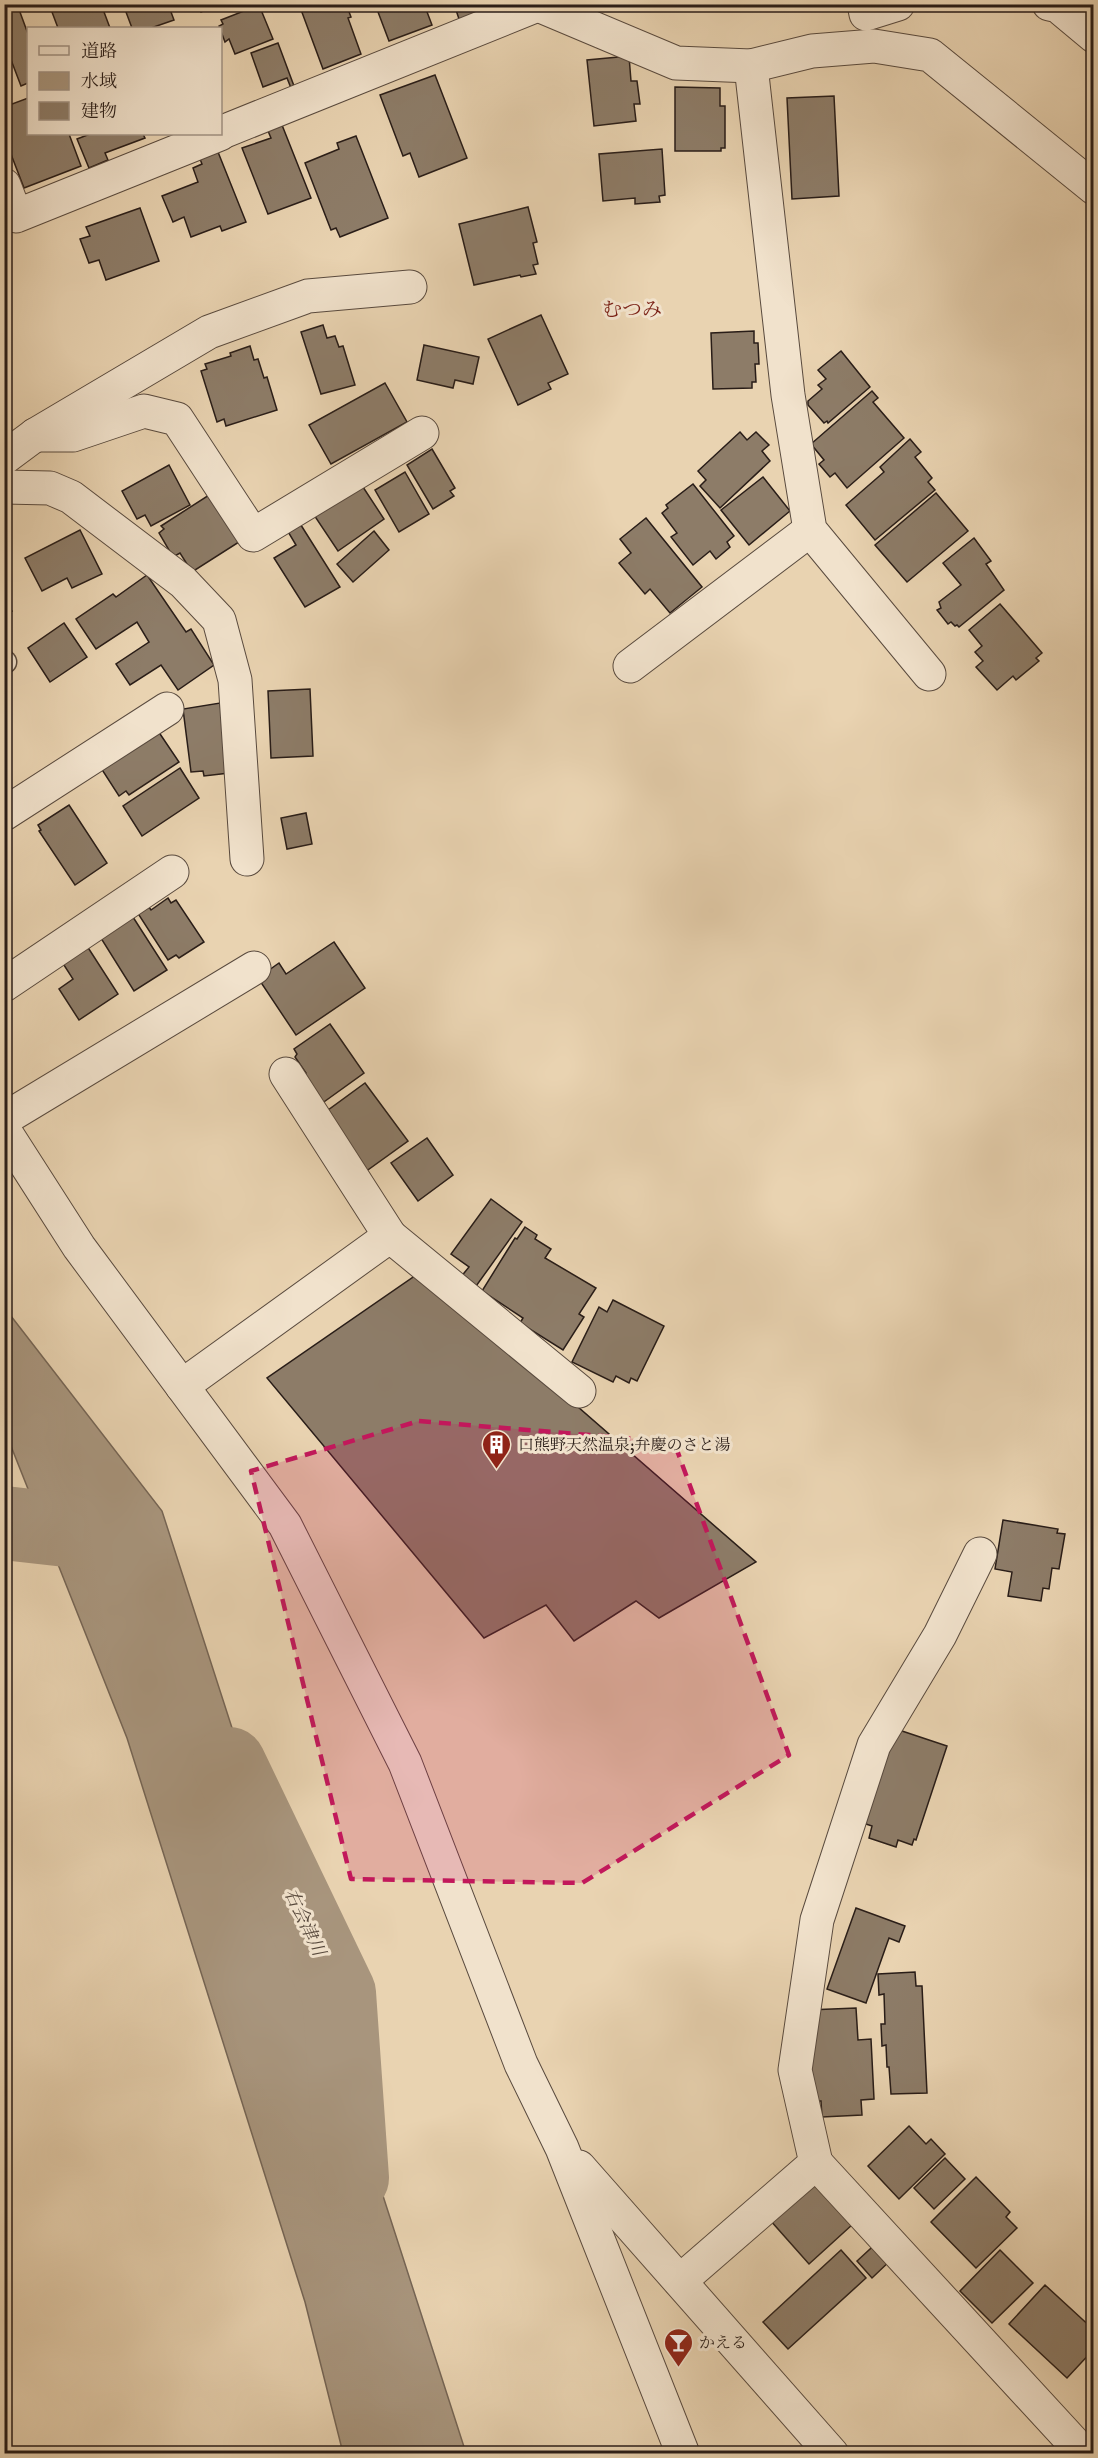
<svg xmlns="http://www.w3.org/2000/svg" width="1098" height="2458" viewBox="0 0 1098 2458" font-family="'IM FELL English','Noto Serif JP',serif">
  <style>
    .water { fill: #a8957d; stroke: #756555; stroke-width: 1.5 }
    .lines { fill: none; stroke-linecap: round; stroke-linejoin: round }
    .river { stroke: #a8957d; stroke-width: 74 }
    .building { fill: #8d7c68; stroke: #291d18; stroke-width: 1.5 }
    .service-casing { stroke: #594a3e; stroke-width: 25 }
    .minor-casing { stroke: #594a3e; stroke-width: 35 }
    .service { stroke: #f1e2cc; stroke-width: 22 }
    .minor { stroke: #f1e2cc; stroke-width: 33 }
    .marked { fill: #c2185b; fill-opacity: 0.2; stroke: #c2185b; stroke-width: 4.5; stroke-dasharray: 12 8; stroke-linejoin: round }
    .labels { text-anchor: middle; stroke-width: 6; stroke-linejoin: round; paint-order: stroke }
    .poi-label { font-size: 16px; fill: #291d18; stroke: #f1e2cc; text-anchor: start }
    .water-label { font-size: 18px; font-style: italic; fill: #55473b; stroke: #f1e2cc }
    .quarter-label { font-size: 20px; fill: #7a1f14; stroke: #f1e2cc }
  </style>
  <rect width="100%" height="100%" fill="#e9d3b1"/>
  <filter id="stains"><feTurbulence type="fractalNoise" baseFrequency=".00333" numOctaves="4"/><feColorMatrix values="0 0 0 0 .2 0 0 0 0 .09 0 0 0 0 .02 0 0 0 .5 -.17"/></filter>
  <radialGradient id="worn" r=".72"><stop offset=".6" stop-color="#630" stop-opacity="0"/><stop offset="1" stop-color="#630" stop-opacity=".3"/></radialGradient>
  <polygon class="water" points="4,1307 162,1511 466,2453 343,2453 305,2302 127,1738 5,1431"/>
  <g class="lines">
    <g class="river">
      <polyline points="4,1523 120,1536 131,1557"/>
      <polyline points="229,1764 339,1993 352,2178"/>
    </g>
  </g>
  <g class="building">
    <polygon points="4,4 17,4 28,34 28,83 21,86 8,52 4,53"/>
    <polygon points="49,4 101,4 110,28 58,28"/>
    <polygon points="123,4 168,4 174,20 151,28 132,28"/>
    <polygon points="198,4 220,4 201,12"/>
    <polygon points="346,4 351,17 348,18 361,54 323,69 300,7 304,4"/>
    <polygon points="375,4 424,4 432,25 389,41"/>
    <polygon points="454,4 503,4 460,22"/>
    <polygon points="259,5 273,39 235,54 229,39 225,42 219,26 223,24 221,20"/>
    <polygon points="278,43 294,86 291,88 287,78 263,87 251,53"/>
    <polygon points="629,56 631,81 637,81 640,104 634,104 636,121 594,126 587,60"/>
    <polygon points="435,75 467,158 419,177 410,153 403,156 380,95"/>
    <polygon points="675,87 720,88 720,106 725,106 725,148 721,148 721,151 675,151"/>
    <polygon points="834,96 839,196 792,199 787,98"/>
    <polygon points="28,98 28,134 69,134 81,166 24,188 4,136 4,107"/>
    <polygon points="282,125 311,198 268,214 242,148 271,138 268,131"/>
    <polygon points="90,134 143,134 145,138 105,153 108,160 89,168 77,139"/>
    <polygon points="356,136 388,218 340,237 336,228 331,230 305,163 339,149 337,143"/>
    <polygon points="662,149 665,195 659,196 660,202 635,204 635,198 603,201 599,154"/>
    <polygon points="218,152 246,222 222,231 220,226 191,237 184,217 173,222 162,196 198,182 193,168 202,164 200,159"/>
    <polygon points="528,207 537,242 533,243 538,264 533,265 536,274 521,277 520,275 474,285 459,224"/>
    <polygon points="140,208 159,261 106,280 99,260 89,263 80,239 90,236 86,227"/>
    <polygon points="541,315 568,374 548,383 551,389 518,405 488,339"/>
    <polygon points="323,325 327,338 335,336 339,347 343,346 355,385 321,394 301,332"/>
    <polygon points="754,331 754,343 758,343 759,364 755,364 756,382 752,382 752,388 713,389 711,333"/>
    <polygon points="424,345 479,357 473,384 455,380 453,388 417,380"/>
    <polygon points="250,346 254,360 258,359 264,378 267,377 277,410 226,426 224,419 217,422 201,371 207,369 205,364 231,356 230,353"/>
    <polygon points="841,351 870,387 828,423 827,421 824,423 808,405 808,401 822,389 818,385 826,379 818,370"/>
    <polygon points="385,383 407,422 331,464 309,425"/>
    <polygon points="872,391 878,398 873,402 904,438 847,488 835,473 830,477 819,464 824,460 811,444"/>
    <polygon points="740,432 747,440 756,432 769,445 762,451 770,461 720,508 700,486 706,480 698,471"/>
    <polygon points="910,439 921,452 915,457 932,478 928,482 935,490 875,540 846,505 884,472 880,467"/>
    <polygon points="432,449 455,488 450,491 454,496 433,509 407,465"/>
    <polygon points="169,465 190,505 151,526 145,515 137,519 122,491"/>
    <polygon points="405,472 429,514 399,532 375,490"/>
    <polygon points="763,477 790,511 749,545 721,510"/>
    <polygon points="361,484 384,519 338,551 314,515"/>
    <polygon points="693,484 734,536 727,542 730,547 716,559 710,551 693,565 671,537 677,533 662,513 668,508 666,505"/>
    <polygon points="936,493 968,531 907,582 875,545"/>
    <polygon points="209,495 239,542 192,572 180,553 173,557 159,533 164,529 161,526"/>
    <polygon points="646,518 702,587 670,613 650,589 645,594 619,563 631,553 620,539"/>
    <polygon points="299,522 340,587 305,607 274,558 296,545 287,530"/>
    <polygon points="80,530 102,574 72,588 67,578 42,591 25,558"/>
    <polygon points="374,531 389,550 353,582 337,564"/>
    <polygon points="974,538 991,561 986,564 1004,590 959,627 957,625 955,626 951,622 948,624 937,610 941,608 939,602 961,585 943,563"/>
    <polygon points="147,575 186,632 191,629 214,665 178,690 161,665 130,685 116,664 149,642 137,622 96,649 76,619 113,594 116,597"/>
    <polygon points="4,601 12,611 4,617"/>
    <polygon points="1000,604 1042,653 1036,658 1039,661 1016,680 1013,676 997,690 976,667 983,661 975,652 982,646 969,630"/>
    <polygon points="64,623 87,657 50,682 28,648"/>
    <polygon points="310,689 313,756 271,758 268,691"/>
    <polygon points="220,703 229,773 204,776 203,771 191,772 183,709"/>
    <polygon points="154,725 179,762 129,795 126,791 119,796 99,765"/>
    <polygon points="180,768 199,798 142,836 123,806"/>
    <polygon points="69,805 107,863 75,885 39,831 41,830 38,825"/>
    <polygon points="306,813 312,844 287,849 281,818"/>
    <polygon points="168,898 171,903 176,900 204,942 179,958 176,955 168,960 137,912 147,904 151,910"/>
    <polygon points="131,914 167,970 134,991 99,935"/>
    <polygon points="334,942 365,988 296,1035 258,978 279,963 286,974"/>
    <polygon points="87,946 118,994 79,1020 59,989 73,979 62,962"/>
    <polygon points="330,1024 364,1073 321,1104 301,1076 306,1073 295,1057 297,1054 294,1049"/>
    <polygon points="365,1083 408,1141 365,1172 320,1116"/>
    <polygon points="427,1138 453,1175 418,1201 391,1163"/>
    <polygon points="491,1199 522,1222 474,1289 460,1278 469,1267 451,1254"/>
    <polygon points="525,1227 537,1235 535,1239 551,1249 545,1258 596,1288 579,1314 584,1317 563,1350 520,1323 523,1318 482,1291 515,1238 517,1239"/>
    <polygon points="422,1271 756,1562 659,1618 636,1601 574,1641 546,1605 484,1638 267,1378"/>
    <polygon points="613,1300 664,1326 637,1381 631,1378 629,1383 616,1376 613,1382 572,1362 599,1307 607,1312"/>
    <polygon points="1003,1520 1058,1529 1057,1533 1065,1534 1059,1569 1052,1568 1049,1589 1043,1588 1041,1601 1008,1596 1012,1572 995,1569"/>
    <polygon points="893,1728 947,1746 916,1840 914,1839 912,1845 898,1840 896,1847 869,1838 872,1826 863,1823"/>
    <polygon points="856,1908 905,1926 899,1942 889,1938 866,2003 827,1989"/>
    <polygon points="915,1972 916,1986 922,1986 927,2093 891,2094 889,2067 887,2067 886,2045 882,2046 881,2024 885,2024 884,1994 879,1995 878,1974"/>
    <polygon points="856,2008 858,2040 871,2039 874,2099 861,2100 862,2115 822,2117 821,2101 813,2101 808,2010"/>
    <polygon points="909,2126 926,2144 931,2139 945,2154 899,2199 868,2166"/>
    <polygon points="945,2158 965,2179 934,2209 914,2188"/>
    <polygon points="976,2177 1010,2212 1006,2217 1017,2228 976,2268 931,2222"/>
    <polygon points="814,2180 853,2224 809,2264 770,2220"/>
    <polygon points="881,2239 893,2258 872,2278 857,2261"/>
    <polygon points="841,2250 866,2278 788,2349 763,2322"/>
    <polygon points="1000,2250 1033,2283 992,2323 960,2291"/>
    <polygon points="1045,2285 1094,2330 1094,2349 1067,2378 1009,2324"/>
  </g>
  <g class="lines">
    <defs>
      <polyline id="service" points="4,662 5,662"/>
      <g id="minor">
        <polyline points="536,4 676,63 751,66 812,51 874,46 930,55 1094,188"/>
        <polyline points="864,4 866,14 898,4"/>
        <polyline points="1049,4 1058,6 1094,36"/>
        <polyline points="751,66 788,395 810,530 929,674"/>
        <polyline points="220,133 540,4"/>
        <polyline points="4,185 16,216 220,134"/>
        <polyline points="35,435 73,435 144,411 177,419 253,535 422,433"/>
        <polyline points="4,458 35,435 209,332 308,296 410,287"/>
        <polyline points="4,487 50,488 71,497 183,582 219,620 235,680 247,859"/>
        <polyline points="630,666 810,530"/>
        <polyline points="4,814 167,709"/>
        <polyline points="4,985 172,872"/>
        <polyline points="286,1074 390,1236"/>
        <polyline points="4,1119 254,968"/>
        <polyline points="4,1130 79,1247 285,1525 405,1763 521,2064 562,2148 683,2454"/>
        <polyline points="182,1386 390,1236 579,1391"/>
        <polyline points="816,2163 1084,2454"/>
        <polyline points="579,2167 832,2454"/>
        <polyline points="680,2281 816,2163 795,2070 817,1920 874,1745 940,1635 980,1554"/>
      </g>
    </defs>
    <use href="#service" class="service-casing"/>
    <use href="#minor" class="minor-casing"/>
    <use href="#service" class="service"/>
    <use href="#minor" class="minor"/>
  </g>
  <path class="marked" d="M419,1421L674,1442L789,1755L582,1883L351,1879L251,1471Z"/>
  <defs>
    <symbol id="building-pin" viewBox="-11 -11 22 30"><path d="M0 17L-7.5 6A9.5 9.5 0 1 1 7.5 6Z" fill="#8f2418" stroke="#f1e2cc"/><path d="M-4-6H4V6H1V3H-1V6H-4ZM-2.5-4.3h1.7v1.8h-1.7ZM.8-4.3h1.7v1.8H.8ZM-2.5-1h1.7V.8h-1.7ZM.8-1h1.7V.8H.8Z" fill="#fff"/></symbol>
    <symbol id="bar-pin" viewBox="-11 -11 22 30"><path d="M0 17L-7.5 6A9.5 9.5 0 1 1 7.5 6Z" fill="#8f2418" stroke="#f1e2cc"/><path d="M-6-5H6L.8 .8V4.5H3.5V6h-7V4.5H-.8V.8Z" fill="#fff"/></symbol>
  </defs>
  <g fill-rule="evenodd">
    <use href="#building-pin" x="480" y="1428" width="33" height="45"/>
    <use href="#bar-pin" x="662" y="2326" width="33" height="45"/>
  </g>
  <g class="labels">
    <g class="poi-label">
      <text x="518" y="1450">口熊野天然温泉;弁慶のさと湯</text>
      <text x="699" y="2348">かえる</text>
    </g>
    <g class="water-label">
      <text transform="translate(305 1922) rotate(65)" y="6">右会津川</text>
    </g>
    <g class="quarter-label">
      <text x="632" y="316">むつみ</text>
    </g>
  </g>
  <rect width="1098" height="2458" fill="none" stroke="#e9d3b1" stroke-width="24"/>
  <rect x="6" y="6" width="1086" height="2446" fill="none" stroke="#291d18" stroke-width="3"/>
  <rect x="12" y="12" width="1074" height="2434" fill="none" stroke="#291d18" stroke-width="1.5"/>
  <rect x="27" y="27" width="195" height="108" fill="#f1e2cc" stroke="#a19384" stroke-width="1.5"/>
  <rect x="39" y="46" width="30" height="9" fill="#f1e2cc" stroke="#a19384" stroke-width="1.5"/>
  <text x="81" y="57" font-size="18" fill="#291d18">道路</text>
  <rect x="39" y="72" width="30" height="18" fill="#a8957d" stroke="#a19384" stroke-width="1.5"/>
  <text x="81" y="87" font-size="18" fill="#291d18">水域</text>
  <rect x="39" y="102" width="30" height="18" fill="#8d7c68" stroke="#a19384" stroke-width="1.5"/>
  <text x="81" y="117" font-size="18" fill="#291d18">建物</text>
  <rect width="100%" height="100%" filter="url(#stains)"/>
  <rect width="100%" height="100%" fill="url(#worn)"/>
</svg>
